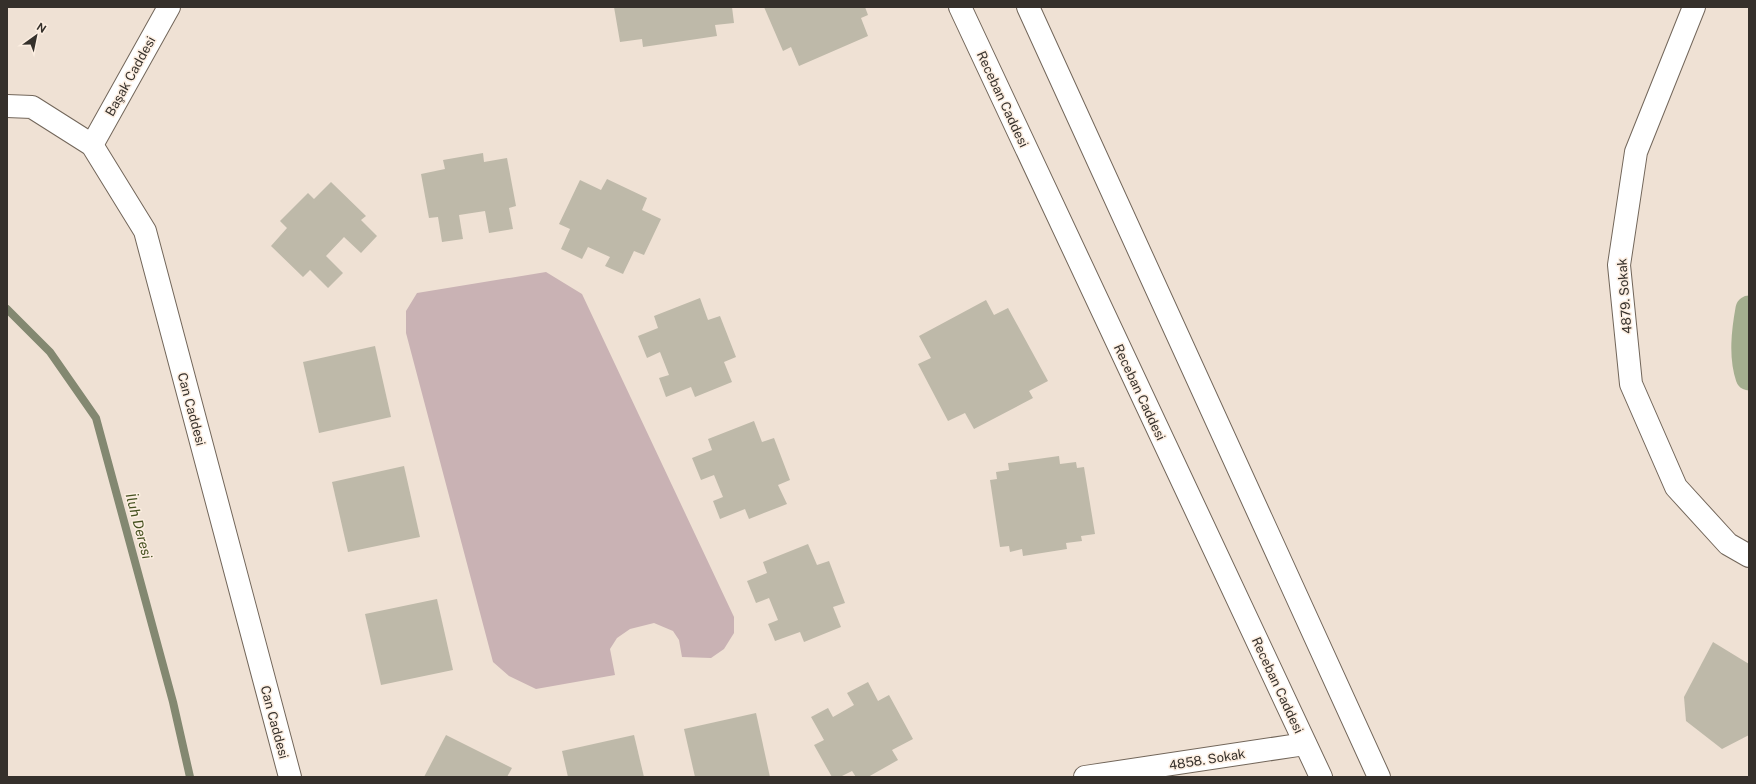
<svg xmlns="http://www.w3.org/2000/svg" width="1756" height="784" viewBox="0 0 1756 784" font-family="'Public Sans',sans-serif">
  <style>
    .green { fill: #c9b2b4 }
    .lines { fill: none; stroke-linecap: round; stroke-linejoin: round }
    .stream { stroke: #838871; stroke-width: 8 }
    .canal { stroke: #a4ae8f; stroke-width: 27 }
    .building { fill: #beb9a9 }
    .minor-casing { stroke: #72665a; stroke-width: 24 }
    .highway-casing { stroke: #72665a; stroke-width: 24 }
    .minor { stroke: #fff; stroke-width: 22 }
    .highway { stroke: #fff; stroke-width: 22 }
    .labels { text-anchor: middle; stroke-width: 3; stroke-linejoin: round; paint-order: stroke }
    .street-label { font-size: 13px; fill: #35302b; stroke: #fceee1 }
    .water-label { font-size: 14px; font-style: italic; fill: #455120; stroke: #fceee1 }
  </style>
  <rect width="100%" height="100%" fill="#efe1d4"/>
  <polygon class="green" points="546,272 582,294 734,617 734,633 724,649 711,658 682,657 679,640 673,631 654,623 630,629 617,638 610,649 615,675 536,689 509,676 493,662 406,333 406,311 417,293"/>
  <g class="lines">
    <polyline class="stream" points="7,309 50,352 96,418 173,702 190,777"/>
    <path class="canal" d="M1749,309C1745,331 1742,356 1749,377"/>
  </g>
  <g class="building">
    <polygon points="614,7 732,7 734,23 715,25 717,36 643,47 642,39 620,42"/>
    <polygon points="764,7 865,7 868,15 861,18 868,36 799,66 791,47 783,51"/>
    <polygon points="483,153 484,162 507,158 516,206 509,208 513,229 489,233 485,211 459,215 463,239 442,242 438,217 429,218 421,174 445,169 443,160"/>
    <polygon points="607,179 647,198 642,210 661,219 644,255 634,251 623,274 605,266 610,257 588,247 582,259 561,249 570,229 559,224 580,180 601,190"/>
    <polygon points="331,182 366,216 361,220 377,236 361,253 344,237 326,256 343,273 328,288 310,270 303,277 271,246 287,228 280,221 308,193 314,199"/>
    <polygon points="700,298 708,320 720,316 736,357 724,362 732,382 695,397 691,387 666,397 659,378 669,375 660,352 647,358 638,336 658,328 654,316"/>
    <polygon points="986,300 994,315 1008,308 1048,381 1029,391 1033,398 974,429 965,413 948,421 918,364 931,358 919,336"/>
    <polygon points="375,346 391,417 319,433 303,362"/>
    <polygon points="754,421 762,442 774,438 790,480 778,485 787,504 749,519 745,509 720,519 713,501 723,497 714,475 701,480 692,458 712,450 708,439"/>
    <polygon points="1059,456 1060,464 1076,462 1077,468 1084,467 1095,534 1081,536 1082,541 1066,543 1067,549 1023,556 1022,549 1010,552 1009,546 1000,547 990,480 997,479 996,472 1009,470 1008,463"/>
    <polygon points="404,466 420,537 348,552 332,482"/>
    <polygon points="808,544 817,565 829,561 845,603 833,607 841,627 804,642 800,632 775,641 768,624 778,620 769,598 756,603 747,581 767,573 763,562"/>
    <polygon points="437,599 453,670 381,685 365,614"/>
    <polygon points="1713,642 1749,664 1749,735 1722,749 1686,721 1684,697"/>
    <polygon points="868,682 878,701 889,695 913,739 892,750 898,760 868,777 856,777 852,771 840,777 832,777 814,745 824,740 811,717 828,708 833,717 854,705 847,693"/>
    <polygon points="756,713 770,777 695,777 684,729"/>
    <polygon points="446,735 512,768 507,777 424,777"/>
    <polygon points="634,735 644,777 568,777 562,751"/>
  </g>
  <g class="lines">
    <defs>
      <g id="minor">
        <polyline points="1694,7 1636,152 1619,265 1631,384 1676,487 1728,544 1749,556"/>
        <polyline points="7,106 32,107 92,145 145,231 290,777"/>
        <polyline points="92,145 169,7"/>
        <polyline points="1085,777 1305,744"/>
      </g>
      <g id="highway">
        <polyline points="960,7 1321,777"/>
        <polyline points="1028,7 1379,777"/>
      </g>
    </defs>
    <use href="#minor" class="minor-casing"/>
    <use href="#highway" class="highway-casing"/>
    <use href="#minor" class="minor"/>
    <use href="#highway" class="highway"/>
  </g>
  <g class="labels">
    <g class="street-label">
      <text transform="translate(130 76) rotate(-61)" y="5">Başak Caddesi</text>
      <text transform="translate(1003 99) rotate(65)" y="5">Receban Caddesi</text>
      <text transform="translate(1624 296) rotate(-94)" y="5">4879. Sokak</text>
      <text transform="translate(1140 392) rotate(65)" y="5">Receban Caddesi</text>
      <text transform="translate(192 409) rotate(75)" y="5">Can Caddesi</text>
      <text transform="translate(1278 685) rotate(65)" y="5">Receban Caddesi</text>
      <text transform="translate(275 722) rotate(75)" y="5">Can Caddesi</text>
      <text transform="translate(1207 759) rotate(-9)" y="5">4858. Sokak</text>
    </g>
    <g class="water-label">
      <text transform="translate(139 526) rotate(75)" y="5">İluh Deresi</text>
    </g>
  </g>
  <rect width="1756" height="784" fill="none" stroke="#35302b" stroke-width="16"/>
  <g transform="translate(36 36) rotate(33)" stroke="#fceee1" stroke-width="3" paint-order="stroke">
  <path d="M0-3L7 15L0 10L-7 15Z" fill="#35302b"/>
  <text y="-6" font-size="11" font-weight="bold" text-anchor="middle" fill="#35302b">N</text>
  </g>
</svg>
